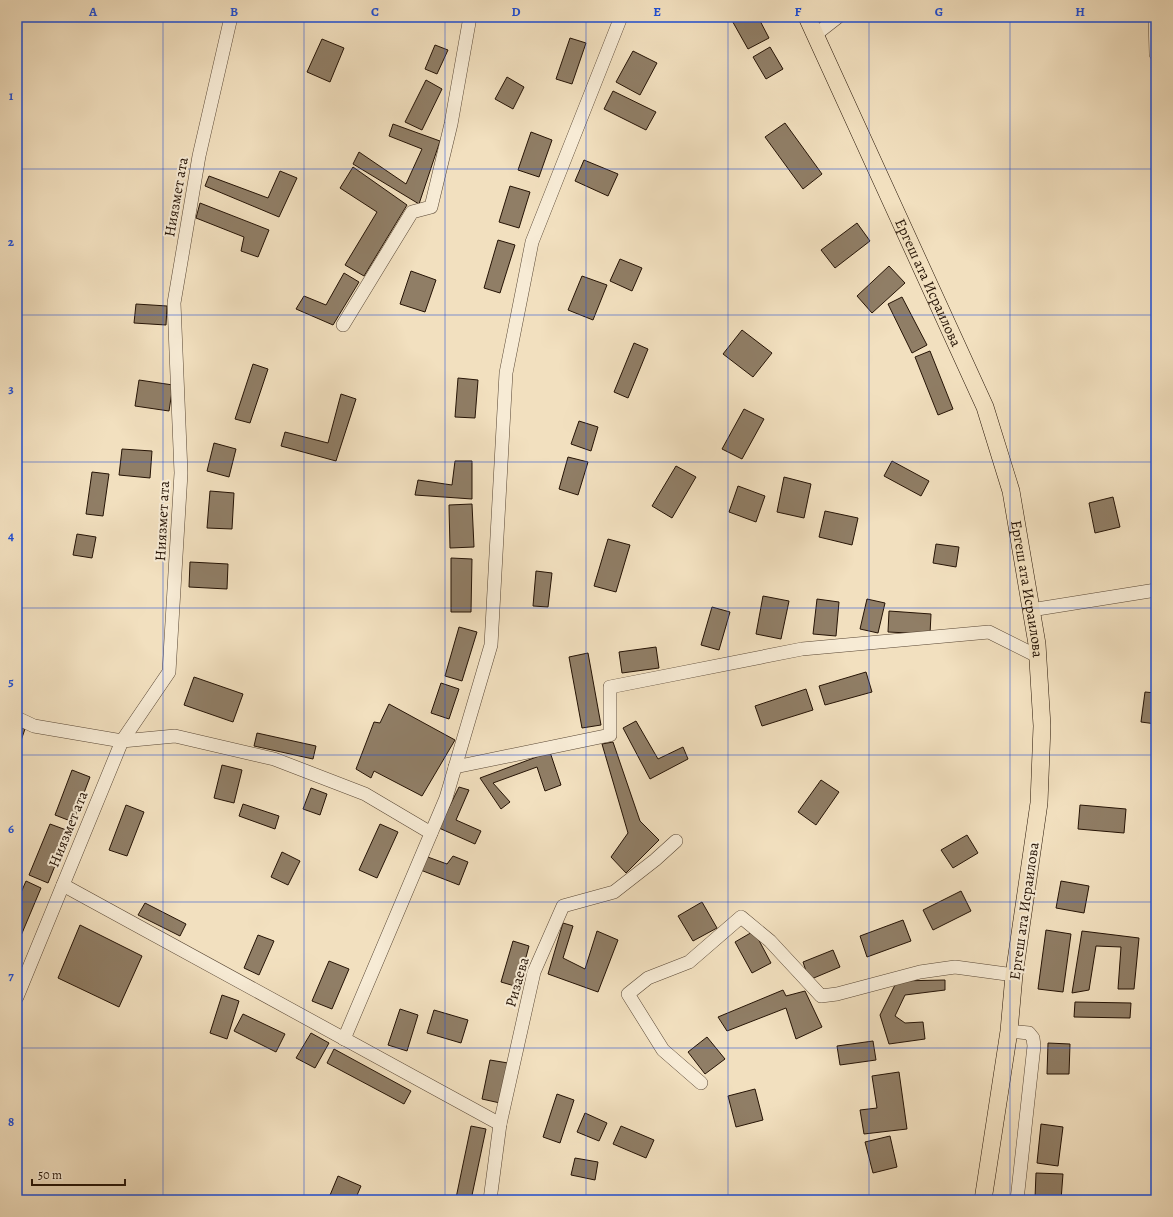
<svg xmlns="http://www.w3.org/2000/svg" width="1173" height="1217" viewBox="0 0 1173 1217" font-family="Alegreya,serif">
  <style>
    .building { fill: #907e66; stroke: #251305 }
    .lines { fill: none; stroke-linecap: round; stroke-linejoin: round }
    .minor-casing { stroke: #584634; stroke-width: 14 }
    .major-casing { stroke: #251305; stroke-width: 18 }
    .minor { stroke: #f7ebd5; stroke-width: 13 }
    .major { stroke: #f2e0bf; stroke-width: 17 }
    .grid { fill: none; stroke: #1d4ed8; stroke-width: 1; stroke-opacity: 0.55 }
    .labels { text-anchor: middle; stroke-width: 4; stroke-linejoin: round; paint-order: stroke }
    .street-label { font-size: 15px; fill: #251305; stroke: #f7ebd5 }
    .neatline { fill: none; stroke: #1d4ed8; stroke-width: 1.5 }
    .grid-label { font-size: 13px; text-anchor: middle; font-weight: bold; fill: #1d4ed8 }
  </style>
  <rect width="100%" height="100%" fill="#f2e0bf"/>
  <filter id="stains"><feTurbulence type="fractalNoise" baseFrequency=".005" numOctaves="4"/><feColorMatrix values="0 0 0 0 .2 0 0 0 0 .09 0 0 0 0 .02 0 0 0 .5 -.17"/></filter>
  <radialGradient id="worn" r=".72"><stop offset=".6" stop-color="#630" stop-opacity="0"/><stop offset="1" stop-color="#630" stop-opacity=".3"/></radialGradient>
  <g class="building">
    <polygon points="730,17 758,17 769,38 748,49"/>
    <polygon points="570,38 586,43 572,84 556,79"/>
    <polygon points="322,39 344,48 330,82 307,72"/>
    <polygon points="435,45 448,50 437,74 425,69"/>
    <polygon points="770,47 783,69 766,79 753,57"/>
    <polygon points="633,51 657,63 640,95 616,82"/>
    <polygon points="507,77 524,87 513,109 495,99"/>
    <polygon points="426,80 442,89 422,130 405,122"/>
    <polygon points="613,91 656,112 646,130 604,109"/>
    <polygon points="785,123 822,174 803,189 765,137"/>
    <polygon points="393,124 440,141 419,204 353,164 359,152 406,184 422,149 389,136"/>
    <polygon points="531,132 552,140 539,177 518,170"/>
    <polygon points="584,160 618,174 608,196 575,181"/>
    <polygon points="353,167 407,205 364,276 345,265 377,212 340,188"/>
    <polygon points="280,171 297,178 279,217 205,186 209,176 268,198"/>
    <polygon points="510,186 530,192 519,228 499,222"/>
    <polygon points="200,203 269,230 258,257 241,251 244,237 196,218"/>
    <polygon points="857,223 870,241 835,268 821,250"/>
    <polygon points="498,240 515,245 500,293 484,288"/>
    <polygon points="620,259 642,268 632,291 610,281"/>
    <polygon points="889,266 905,283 872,313 857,296"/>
    <polygon points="411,271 436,280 425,312 400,304"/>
    <polygon points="344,273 359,282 333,325 296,309 304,296 326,305"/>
    <polygon points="582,276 607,285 593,320 568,310"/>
    <polygon points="902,297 927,345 912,353 888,304"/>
    <polygon points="136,304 167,306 166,325 134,323"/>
    <polygon points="742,330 772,353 753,377 723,354"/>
    <polygon points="634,343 648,349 628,398 614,392"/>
    <polygon points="930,351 953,409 938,415 915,357"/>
    <polygon points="253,364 268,369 250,423 235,419"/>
    <polygon points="458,378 478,380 475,418 455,417"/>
    <polygon points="139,380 173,385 169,411 135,406"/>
    <polygon points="341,394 356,399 336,461 281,446 285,432 328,443"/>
    <polygon points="744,409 764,419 742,459 722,449"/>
    <polygon points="579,421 598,427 591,451 571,444"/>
    <polygon points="214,443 236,449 229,477 207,471"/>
    <polygon points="122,449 152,451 150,478 119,475"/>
    <polygon points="568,457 588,462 578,495 559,489"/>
    <polygon points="455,461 472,461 472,499 415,495 418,480 452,485"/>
    <polygon points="892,461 929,481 921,496 884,476"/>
    <polygon points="676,466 696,477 672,518 652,506"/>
    <polygon points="92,472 109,474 103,516 86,514"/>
    <polygon points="784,477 811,484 804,518 777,512"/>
    <polygon points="738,486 765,496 756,522 729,512"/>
    <polygon points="210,491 234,493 232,529 207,528"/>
    <polygon points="1113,497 1120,527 1095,533 1089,503"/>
    <polygon points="472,504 474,547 450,548 449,505"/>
    <polygon points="825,511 858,518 852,545 819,537"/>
    <polygon points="77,534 96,537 92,558 73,555"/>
    <polygon points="608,539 630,545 616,592 594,586"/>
    <polygon points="936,544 959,547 956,567 933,563"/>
    <polygon points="451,558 472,559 471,612 451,612"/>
    <polygon points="190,562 228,564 227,589 189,587"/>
    <polygon points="536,571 552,573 548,607 533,606"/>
    <polygon points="763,596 789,601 781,639 756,634"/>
    <polygon points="817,599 839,602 836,636 813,634"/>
    <polygon points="867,599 885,603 878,633 860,629"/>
    <polygon points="712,607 730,612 719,650 701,645"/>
    <polygon points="889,611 931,614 930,634 888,632"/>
    <polygon points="459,627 477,632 462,681 445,676"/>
    <polygon points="656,647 659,668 622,673 619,652"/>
    <polygon points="588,653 601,725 582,728 569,657"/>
    <polygon points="866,672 872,692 825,705 819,686"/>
    <polygon points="194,677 243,694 233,722 184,705"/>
    <polygon points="441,683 459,689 449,719 431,713"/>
    <polygon points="806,689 813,710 762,726 755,706"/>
    <polygon points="1145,692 1156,693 1156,724 1141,722"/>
    <polygon points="389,704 455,740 422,796 374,771 371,778 356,769 374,722 380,723"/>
    <polygon points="636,721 658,759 683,747 688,759 650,779 623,728"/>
    <polygon points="17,726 25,729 17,752"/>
    <polygon points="257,733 316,746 313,759 254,746"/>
    <polygon points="613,742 640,821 659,840 626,873 611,857 628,833 602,744"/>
    <polygon points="550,752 561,785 545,791 537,767 493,783 510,802 501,809 480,778"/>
    <polygon points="222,765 242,770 234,803 214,798"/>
    <polygon points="72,770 90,777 73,822 55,815"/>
    <polygon points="821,780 839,792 816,825 798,812"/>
    <polygon points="459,787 469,790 456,820 481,831 475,844 439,828"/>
    <polygon points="311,788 327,794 320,815 303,809"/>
    <polygon points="243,804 279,816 275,829 239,816"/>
    <polygon points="126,805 144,812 127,856 109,850"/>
    <polygon points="1080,805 1126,809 1124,833 1078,829"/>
    <polygon points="50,824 69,831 48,883 29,875"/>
    <polygon points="380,824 398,832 377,878 359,870"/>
    <polygon points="967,835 978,853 953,868 941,850"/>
    <polygon points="282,852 300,861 288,885 271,877"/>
    <polygon points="425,856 447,864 453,856 468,862 459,885 418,869"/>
    <polygon points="26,881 41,888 20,938 17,936 17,902"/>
    <polygon points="1061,881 1089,886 1084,913 1056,908"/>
    <polygon points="961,891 971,911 933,930 923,910"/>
    <polygon points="702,902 717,928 693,941 678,916"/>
    <polygon points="145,903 186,924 180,936 138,915"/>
    <polygon points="903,920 911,941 867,957 860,936"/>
    <polygon points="563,923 573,926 563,958 585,969 597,931 618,940 598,992 548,974"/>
    <polygon points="80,925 142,956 119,1007 58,978"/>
    <polygon points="1046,930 1071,934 1063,992 1038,989"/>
    <polygon points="754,931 771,963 752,973 735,942"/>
    <polygon points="1082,931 1139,938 1134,989 1118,989 1121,947 1096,946 1089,990 1072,993"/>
    <polygon points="258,935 274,941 259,975 244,968"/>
    <polygon points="513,941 529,946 518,987 501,982"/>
    <polygon points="833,950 840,967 809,980 803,962"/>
    <polygon points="329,961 349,969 332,1009 312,1001"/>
    <polygon points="945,980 945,990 905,995 895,1016 905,1023 923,1022 925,1039 889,1044 880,1015 897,981"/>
    <polygon points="783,990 786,996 805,991 822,1027 796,1039 786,1008 727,1031 718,1017"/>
    <polygon points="222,995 239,1001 227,1039 210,1033"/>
    <polygon points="1075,1002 1131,1003 1130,1018 1074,1017"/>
    <polygon points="400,1009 418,1015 407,1051 388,1045"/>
    <polygon points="434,1010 468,1020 461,1043 427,1033"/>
    <polygon points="243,1014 285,1034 276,1052 234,1031"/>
    <polygon points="311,1033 329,1043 315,1068 296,1058"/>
    <polygon points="707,1037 725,1059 705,1074 688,1052"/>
    <polygon points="873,1041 876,1060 840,1065 837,1046"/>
    <polygon points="1048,1043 1070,1044 1069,1074 1047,1074"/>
    <polygon points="334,1049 411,1091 404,1104 327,1063"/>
    <polygon points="490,1060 508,1063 500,1103 482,1099"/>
    <polygon points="899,1072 907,1129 864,1134 860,1110 877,1108 872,1076"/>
    <polygon points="755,1089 763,1120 736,1127 728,1096"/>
    <polygon points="557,1094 574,1100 560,1143 543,1137"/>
    <polygon points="585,1113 607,1123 599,1141 577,1132"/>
    <polygon points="1041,1124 1063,1127 1058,1166 1037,1163"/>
    <polygon points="471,1126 486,1129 471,1200 466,1200 456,1198"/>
    <polygon points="621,1126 654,1140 646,1158 613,1144"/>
    <polygon points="890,1136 897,1167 873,1173 865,1142"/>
    <polygon points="575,1158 598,1162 595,1180 571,1175"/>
    <polygon points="1036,1173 1063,1174 1061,1200 1035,1198"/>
    <polygon points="338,1176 361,1186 355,1200 328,1200"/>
  </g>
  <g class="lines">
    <defs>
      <g id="minor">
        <polyline points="1155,17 1156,54"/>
        <polyline points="815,35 838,17"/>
        <polyline points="343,325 412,212 431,207 451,124 470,17"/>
        <polyline points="1031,610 1156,590"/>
        <polyline points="17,718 34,726 122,741 175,736 274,759 365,794 431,833"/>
        <polyline points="455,767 610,735 610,687 802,649 989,632 1037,656"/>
        <polyline points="63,885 500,1124"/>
        <polyline points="17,997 122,741 169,672 181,473 174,303 199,156 231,17"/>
        <polyline points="1009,1031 1029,1033 1033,1038 1034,1046 1017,1200"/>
        <polyline points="344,1039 446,798 491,645 506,373 532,242 621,17"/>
        <polyline points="701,1083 663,1050 628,994 648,978 689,962 741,917 770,941 821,996 837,994 920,972 955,967 1014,975"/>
        <polyline points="490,1200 500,1124 534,972 563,906 614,892 655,860 676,841"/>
      </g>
      <g id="major">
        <path id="s1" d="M807,17L985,407L1011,491L1037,644L1042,726L1039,803L1014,975L1009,1031L983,1200"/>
      </g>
    </defs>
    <use href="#minor" class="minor-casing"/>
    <use href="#major" class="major-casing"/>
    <use href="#minor" class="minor"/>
    <use href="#major" class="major"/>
  </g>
  <path class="grid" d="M163,17V1200M304,17V1200M445,17V1200M586,17V1200M728,17V1200M869,17V1200M1010,17V1200M17,169H1156M17,315H1156M17,462H1156M17,608H1156M17,755H1156M17,902H1156M17,1048H1156"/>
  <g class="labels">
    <g class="street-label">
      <text transform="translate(176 197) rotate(-80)" y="5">Ниязмет ата</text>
      <text dy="5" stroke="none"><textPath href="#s1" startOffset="292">Ергеш ата Исраилова</textPath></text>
      <text transform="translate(162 521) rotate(-87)" y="5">Ниязмет ата</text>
      <text dy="5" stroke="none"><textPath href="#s1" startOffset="616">Ергеш ата Исраилова</textPath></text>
      <text transform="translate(68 829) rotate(-68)" y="5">Ниязмет ата</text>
      <text transform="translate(1024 911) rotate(-82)" y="5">Ергеш ата Исраилова</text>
      <text transform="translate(517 982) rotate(-74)" y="5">Ризаева</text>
    </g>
  </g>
  <rect width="1173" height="1217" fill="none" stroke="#f2e0bf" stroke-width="44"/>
  <path d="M32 1179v6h93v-6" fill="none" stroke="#251305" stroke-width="2"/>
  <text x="38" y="1179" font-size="12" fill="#251305" stroke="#f7ebd5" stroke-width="3" paint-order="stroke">50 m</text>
  <rect x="22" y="22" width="1129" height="1173" class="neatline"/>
  <g class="grid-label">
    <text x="93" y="16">A</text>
    <text x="234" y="16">B</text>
    <text x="375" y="16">C</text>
    <text x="516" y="16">D</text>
    <text x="657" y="16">E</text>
    <text x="798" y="16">F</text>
    <text x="939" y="16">G</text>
    <text x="1080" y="16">H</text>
    <text x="11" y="100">1</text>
    <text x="11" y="246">2</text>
    <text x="11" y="393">3</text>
    <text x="11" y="540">4</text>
    <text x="11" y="686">5</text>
    <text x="11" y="833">6</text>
    <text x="11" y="980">7</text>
    <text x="11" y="1126">8</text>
  </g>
  <rect width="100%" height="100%" filter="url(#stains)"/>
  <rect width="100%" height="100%" fill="url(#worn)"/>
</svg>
